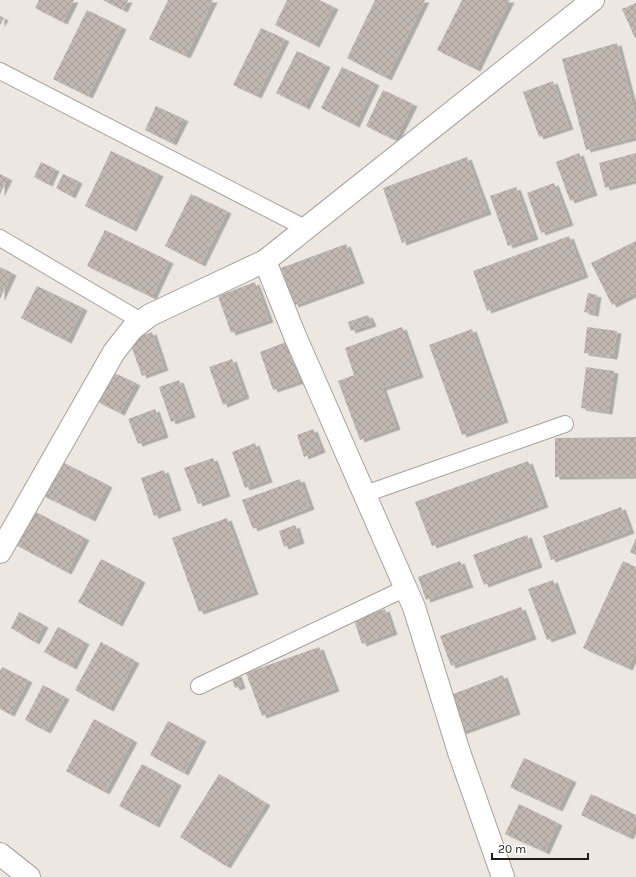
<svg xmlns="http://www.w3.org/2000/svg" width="636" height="877" viewBox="0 0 636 877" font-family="Karla,sans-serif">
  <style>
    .building { fill: url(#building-cross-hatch); filter: url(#shadow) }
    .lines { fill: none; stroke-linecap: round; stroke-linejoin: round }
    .service-casing { stroke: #a2a2a2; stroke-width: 18 }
    .minor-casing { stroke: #a2a2a2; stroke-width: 24 }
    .service { stroke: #fff; stroke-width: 16 }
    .minor { stroke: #fff; stroke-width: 22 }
  </style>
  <defs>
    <pattern id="building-cross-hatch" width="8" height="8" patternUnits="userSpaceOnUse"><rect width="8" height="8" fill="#c1b7b1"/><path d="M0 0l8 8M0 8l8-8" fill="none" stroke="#a59d98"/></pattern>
    <filter id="shadow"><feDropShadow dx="4.5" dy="2.5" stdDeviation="0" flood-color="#0004"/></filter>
  </defs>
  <rect width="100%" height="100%" fill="#ece8e1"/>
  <g class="building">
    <polygon points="39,0 74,0 63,22 35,8"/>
    <polygon points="103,0 128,0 123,10"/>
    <polygon points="168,0 213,0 186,56 149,39"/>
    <polygon points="287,0 319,0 334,7 315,45 275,25"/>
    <polygon points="375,0 425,0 387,78 347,58"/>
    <polygon points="462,0 510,0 476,69 437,50"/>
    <polygon points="636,3 636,38 635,38 622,9"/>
    <polygon points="87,10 122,27 88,96 53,79"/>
    <polygon points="0,16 4,18 0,25"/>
    <polygon points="261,28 285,39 257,96 233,85"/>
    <polygon points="617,43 636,117 636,137 586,150 562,59"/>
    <polygon points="297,51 326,65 305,107 276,93"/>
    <polygon points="342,67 375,83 355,125 321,108"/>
    <polygon points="553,81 569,127 539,137 523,92"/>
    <polygon points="383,90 413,104 395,140 366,126"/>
    <polygon points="156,106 184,119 172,143 145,130"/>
    <polygon points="111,151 159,174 132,229 85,206"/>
    <polygon points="579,153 593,193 570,201 556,162"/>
    <polygon points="636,153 636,180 605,188 599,163"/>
    <polygon points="467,157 487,212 402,243 383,188"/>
    <polygon points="41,162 55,169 48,184 34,177"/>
    <polygon points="0,174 8,178 0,194"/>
    <polygon points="63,174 78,181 71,196 56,188"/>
    <polygon points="554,183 569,223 541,233 527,193"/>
    <polygon points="516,187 534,237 508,246 490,196"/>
    <polygon points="191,194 227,211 201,264 165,246"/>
    <polygon points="105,230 169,261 152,297 87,266"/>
    <polygon points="569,236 584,275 487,311 473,271"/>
    <polygon points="636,241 636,293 612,305 591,263"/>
    <polygon points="346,244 360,281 294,305 281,268"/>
    <polygon points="0,267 12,273 0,299"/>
    <polygon points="255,282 269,320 231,333 218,296"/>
    <polygon points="37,286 83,308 67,341 21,318"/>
    <polygon points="588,293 597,295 594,314 584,312"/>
    <polygon points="368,315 372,324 351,331 348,322"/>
    <polygon points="402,327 419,375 382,388 396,427 360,440 338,381 354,375 345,348"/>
    <polygon points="587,327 617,331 613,357 584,353"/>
    <polygon points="472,329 504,420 462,435 429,345"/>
    <polygon points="152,332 164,368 142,376 129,340"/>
    <polygon points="286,342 300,381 273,390 260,352"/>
    <polygon points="232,359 245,396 223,405 209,367"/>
    <polygon points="586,367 614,371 608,412 581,408"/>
    <polygon points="110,371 136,383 120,413 96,401"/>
    <polygon points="179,380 191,415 171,422 159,387"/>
    <polygon points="155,409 164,435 138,444 128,419"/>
    <polygon points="313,429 321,450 304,457 297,435"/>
    <polygon points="636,437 636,476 555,477 555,438"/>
    <polygon points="255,443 268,480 245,488 232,452"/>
    <polygon points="213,458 226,494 198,504 184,468"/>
    <polygon points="58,460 108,485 91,519 42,495"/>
    <polygon points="528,461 544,505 432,546 415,502"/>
    <polygon points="164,470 177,508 154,516 141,478"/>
    <polygon points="300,479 310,507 253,529 242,500"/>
    <polygon points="621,507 630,531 551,560 543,536"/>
    <polygon points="34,511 85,538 67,572 16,545"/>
    <polygon points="227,518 254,592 199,612 172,538"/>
    <polygon points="295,525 300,541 284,547 279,531"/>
    <polygon points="527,535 538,565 484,585 473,555"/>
    <polygon points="636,538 636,555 630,552"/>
    <polygon points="101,559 141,580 118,624 78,602"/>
    <polygon points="460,561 469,585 426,600 418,577"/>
    <polygon points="623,561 636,567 636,651 628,668 583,648"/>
    <polygon points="553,580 572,631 547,640 528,589"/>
    <polygon points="521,607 532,637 451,666 440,636"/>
    <polygon points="385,609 393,632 362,644 354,620"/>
    <polygon points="19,612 44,625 35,642 11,628"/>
    <polygon points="58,627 85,642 72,667 44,652"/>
    <polygon points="101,642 135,661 109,709 75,690"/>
    <polygon points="319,647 335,689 262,716 246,673"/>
    <polygon points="2,667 28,680 10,714 0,709 0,671"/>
    <polygon points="237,674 241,686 235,688 231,676"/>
    <polygon points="503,675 516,712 461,732 448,696"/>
    <polygon points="43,685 65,697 46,731 25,720"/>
    <polygon points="94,719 133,740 105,792 66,771"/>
    <polygon points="168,721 202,739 184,773 150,755"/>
    <polygon points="524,758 572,780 558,809 510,787"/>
    <polygon points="142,764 177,783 155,825 119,806"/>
    <polygon points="219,774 266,803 226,866 180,837"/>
    <polygon points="591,794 636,815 636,821 629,837 581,815"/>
    <polygon points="519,804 558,823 545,852 505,834"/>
  </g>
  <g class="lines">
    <defs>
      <g id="service">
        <polyline points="0,71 305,228"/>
        <polyline points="0,238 141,321"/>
        <polyline points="365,494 565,424"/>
        <polyline points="199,686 406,588"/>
      </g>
      <g id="minor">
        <polyline points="265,261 295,336 414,607 459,752 503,877"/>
        <polyline points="0,552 114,352 132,329 150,315 265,261 593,0"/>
        <polyline points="0,854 29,877"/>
      </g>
    </defs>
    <use href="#service" class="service-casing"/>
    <use href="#minor" class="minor-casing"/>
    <use href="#service" class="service"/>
    <use href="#minor" class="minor"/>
  </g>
  <path d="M492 853v6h96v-6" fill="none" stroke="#1b1b1b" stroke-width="2"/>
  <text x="498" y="853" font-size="12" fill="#1b1b1b" stroke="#ffffff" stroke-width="3" paint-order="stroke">20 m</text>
</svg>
